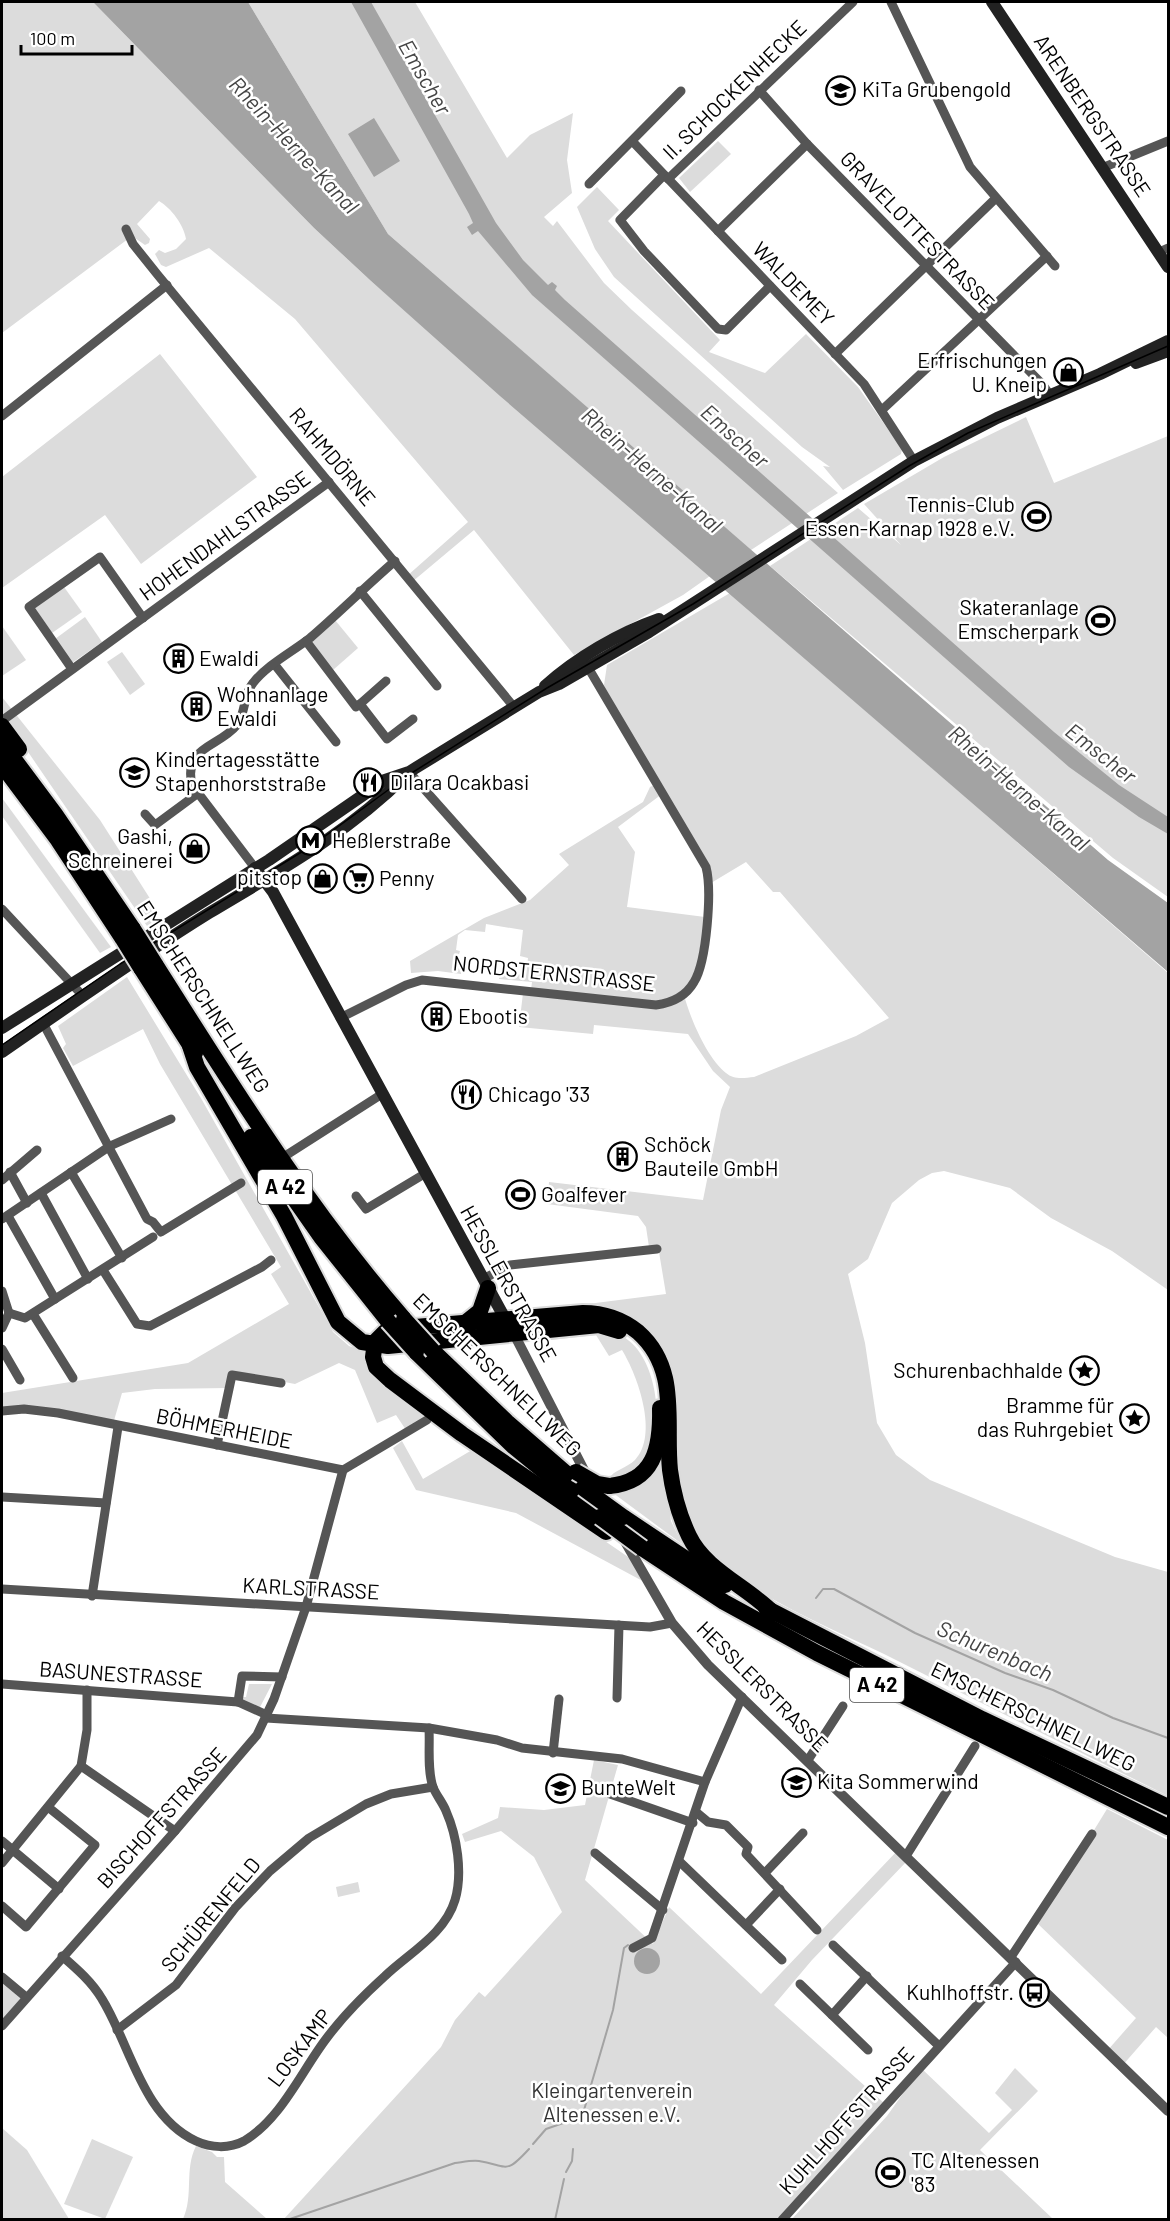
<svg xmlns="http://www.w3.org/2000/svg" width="1170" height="2221" viewBox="0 0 1170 2221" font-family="Barlow,sans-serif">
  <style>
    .green { fill: #dcdcdc }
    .water { fill: #a3a3a3 }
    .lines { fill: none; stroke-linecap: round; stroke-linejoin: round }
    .stream { stroke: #a3a3a3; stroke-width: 2 }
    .motorway-casing { stroke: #dbdbdb; stroke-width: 20 }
    .minor { stroke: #555; stroke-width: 9 }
    .tertiary { stroke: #555; stroke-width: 10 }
    .secondary { stroke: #222; stroke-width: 12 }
    .motorway { stroke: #000; stroke-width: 16 }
    .tram { stroke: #000; stroke-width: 1.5 }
    .motorway-bridge-casing { stroke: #dbdbdb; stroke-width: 20; stroke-linecap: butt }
    .motorway-bridge { stroke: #000; stroke-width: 16 }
    .labels { text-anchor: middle; stroke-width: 5; stroke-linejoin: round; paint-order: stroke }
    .shield { fill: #fff; stroke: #4c4c4c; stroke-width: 1.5 }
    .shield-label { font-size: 20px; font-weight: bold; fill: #000 }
    .street-label { font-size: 21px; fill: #000; stroke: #fff }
    .poi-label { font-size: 21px; fill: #000; stroke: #fff; text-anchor: start }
    .park-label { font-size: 21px; fill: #333; stroke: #fff }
    .water-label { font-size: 22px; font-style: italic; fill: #444; stroke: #fff }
  </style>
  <rect width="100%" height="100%" fill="#fff"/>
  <g class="green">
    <path d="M2,2H93L314,228L371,281L710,576L683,595L574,655L474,530L412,582L407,576L468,522L295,319L209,248L166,267L161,265L155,254L159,250L165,253L176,249L186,239C184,225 171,208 159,201L137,224L150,239L149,243L145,245L132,236L2,333Z"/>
    <polygon points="248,2 415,2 507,158 530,135 573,113 567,160 572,193 544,217 553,226 557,221 604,283 632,310 838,493 751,550 388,234"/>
    <polygon points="718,141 731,154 690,192 679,178"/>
    <polygon points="597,187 619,210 608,221 720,340 709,352 765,373 806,334 858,387 902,449 901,454 843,490 823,466 830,467 802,447 614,277 595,249 577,207"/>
    <polygon points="160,354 257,477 141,564 105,515 2,588 2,477"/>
    <polygon points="1026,417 1054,483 1168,436 1168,897 1113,858 770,566 858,508 901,545 864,504 944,457"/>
    <polygon points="64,587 82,612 52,633 35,608"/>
    <path d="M730,593L1168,973V1290L1112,1251L1051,1218L1010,1188L944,1171L932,1173L919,1180L892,1203L868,1259L848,1274L865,1343L877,1423L896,1455L930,1480L1115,1557L1168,1572V1796C1074,1749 979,1702 884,1654C828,1627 742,1592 702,1545C656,1492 700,1372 652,1338C635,1327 592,1314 572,1306L666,1294L658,1246L649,1247L646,1227L638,1216L547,1204L549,1182L703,1200L721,1110L730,1087L713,1071L688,1034L594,1025L593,1034L519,1027L523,993L643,1006L684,995C690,1018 707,1058 726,1073C734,1080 744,1078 754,1077L856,1036L889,1018L780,892H773L746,862L711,883L608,701L604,685L607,665Z"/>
    <polygon points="85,617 102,642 72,663 55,639"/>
    <polygon points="335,620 358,648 333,670 309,642"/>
    <polygon points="2,626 26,660 2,676"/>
    <polygon points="122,652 145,684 130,695 107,662"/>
    <polygon points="2,697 100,820 156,908 151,925 147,926 24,746 2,719"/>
    <polygon points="656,784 662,794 618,827 635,852 627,907 705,917 695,980 665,1003 531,990 532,982 499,979 499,973 526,975 528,958 520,956 523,930 486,924 485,932 465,930 458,935 456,950 460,951 455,967 462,969 461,974 438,971 411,973 410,961 484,918 530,900 569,865 559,854 643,802 650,787"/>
    <polygon points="2,798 111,947 100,953 2,816"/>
    <polygon points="127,977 202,1100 333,1332 349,1346 363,1351 373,1375 432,1419 408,1433 396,1415 377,1423 355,1370 339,1363 295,1384 237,1373 228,1388 155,1389 122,1393 113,1424 58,1413 2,1411 2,1393 188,1363 289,1304 271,1274 281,1267 160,1064 143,1029 73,1066 63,1048 66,1044 58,1026"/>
    <path d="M590,1330C599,1331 610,1331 618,1334C655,1350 662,1412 654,1446C652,1454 645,1463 640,1470L609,1479C613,1470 627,1468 635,1460C659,1435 638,1376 622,1350L609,1356L596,1335L532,1342L535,1337Z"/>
    <polygon points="402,1441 423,1479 472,1450 637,1563 650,1585 516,1513 416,1490 393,1448"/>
    <path d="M662,1453L671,1521L682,1544L613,1493C643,1486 650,1483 662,1453Z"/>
    <polygon points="249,1684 272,1684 259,1709 240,1701 241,1697 246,1697"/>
    <polygon points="594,1760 618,1765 585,1880 653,1944 669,1907 761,1994 898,1850 908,1860 812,1960 774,2005 884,2103 781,2219 283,2220 441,2047 455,2020 479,1992 485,1997 562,1912 534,1857 501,1831 465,1842 462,1834 498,1818 500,1807 544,1810 585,1805"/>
    <polygon points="1107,1809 1168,1840 1168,2038 1156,2027 1122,2066 1107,2051 1136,2018 1037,1923"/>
    <polygon points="358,1882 360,1892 338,1897 336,1887"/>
    <polygon points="2,1979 24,1998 2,2023"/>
    <polygon points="921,2068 989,2133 1012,2110 995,2093 1015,2068 1038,2091 980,2150 1053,2219 791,2220 887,2116"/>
    <polygon points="2,2128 27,2150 69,2219 2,2219"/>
    <polygon points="92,2139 133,2157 105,2219 64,2204"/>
    <path d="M196,2146L212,2152L217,2157H224L225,2182L267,2219H183C194,2195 184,2170 196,2146Z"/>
  </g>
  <g class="water">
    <polygon points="93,2 248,2 388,234 1108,860 1168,903 1168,972 500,396 371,281 314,228"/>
    <polygon points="351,2 371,2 496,223 523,260 548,285 552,282 557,286 555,290 565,300 1054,732 1119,785 1168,817 1168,834 1139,817 1069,767 532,295 478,231 472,235 467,227 473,223 469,214"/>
    <polygon points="374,118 400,161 374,177 348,134"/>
    <circle cx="647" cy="1961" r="13"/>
  </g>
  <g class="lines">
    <g class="stream">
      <polyline points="816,1598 823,1589 834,1589 915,1633 1005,1673 1053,1690 1113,1718 1168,1738"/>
      <polyline points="589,2092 613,2010 624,1948 628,1945"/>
      <polyline points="581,2120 587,2100"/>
      <polyline points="533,2144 546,2129 569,2121"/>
      <polyline points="566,2172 572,2161 573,2149"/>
      <path d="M287,2220L455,2163C463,2162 472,2160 479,2161C509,2166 505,2175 529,2149"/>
      <polyline points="555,2220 564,2179"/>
    </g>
    <defs>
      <g id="motorway">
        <polyline points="2,726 19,749"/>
        <polyline points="2,743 55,814 133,929"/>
        <polyline points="2,765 58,840 123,939"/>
        <path d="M155,964C232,1086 309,1210 404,1319"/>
        <polyline points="141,968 195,1053"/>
        <polyline points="190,1046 197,1067 284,1216 338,1322 362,1342 388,1346 599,1325 619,1331"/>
        <polyline points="251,1137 321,1237 388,1321"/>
        <polyline points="465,1323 480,1311 488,1288"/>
        <polyline points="433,1351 507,1422 583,1488"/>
        <polyline points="416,1352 513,1446 594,1512"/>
        <path d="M609,1486C654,1482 661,1448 660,1408"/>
        <polyline points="623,1517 725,1585"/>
        <path d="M606,1532L462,1434L390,1380L376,1367L373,1357L375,1342L385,1332L415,1327L583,1313C604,1313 622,1319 638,1332C680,1369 665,1422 670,1470C673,1493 679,1515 689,1536C705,1570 748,1587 773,1613"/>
        <polyline points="642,1548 724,1602 817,1653 1168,1827"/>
        <polyline points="766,1608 982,1719 1168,1807"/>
      </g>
    </defs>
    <use href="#motorway" class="motorway-casing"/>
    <g class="minor">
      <polyline points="891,2 970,167 1055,266"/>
      <polyline points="759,90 807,144 1043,385 1050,395"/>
      <polyline points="633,142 864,384 914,461"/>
      <polyline points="1102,168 1168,141"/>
      <polyline points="664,175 620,220 644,251 718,329 726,330 770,286"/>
      <polyline points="668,179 853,2"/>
      <polyline points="589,184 681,91"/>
      <polyline points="126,229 133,244 157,274 514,707"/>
      <polyline points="718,231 807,144"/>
      <polyline points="1159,252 1168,248"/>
      <polyline points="835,354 995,199"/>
      <polyline points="883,409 1047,256"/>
      <polyline points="2,416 167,285"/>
      <polyline points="360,591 437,686"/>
      <polyline points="306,641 356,707 360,704 387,739 413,719"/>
      <polyline points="275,665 336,742"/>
      <polyline points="72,669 29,607 100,557 143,618"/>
      <polyline points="360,704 386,681"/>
      <polyline points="3,720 329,482"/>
      <polyline points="409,772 522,899"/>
      <polyline points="145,814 155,825 197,794"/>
      <path d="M255,868L192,785C183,746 218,748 237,725C246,713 243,695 253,683C267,665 292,652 310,638C339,613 366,586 395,561"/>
      <polyline points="2,909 83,996"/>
      <path d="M340,1018L406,985L422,980L656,1005C671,1003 686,996 694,982C707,961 712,890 706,867L586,664"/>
      <polyline points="43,1023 147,1219 153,1222 161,1232 241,1183"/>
      <polyline points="285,1156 382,1094"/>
      <polyline points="10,1172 27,1203"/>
      <polyline points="71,1172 122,1258"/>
      <polyline points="2,1180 37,1150"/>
      <polyline points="41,1193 88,1279"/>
      <polyline points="356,1196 366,1209 426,1173"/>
      <polyline points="8,1216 55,1299"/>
      <polyline points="2,1219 110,1146 171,1119"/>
      <polyline points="103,1270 137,1324 150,1326 262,1267 271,1260"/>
      <polyline points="483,1279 510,1265 657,1249"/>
      <polyline points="2,1291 9,1313"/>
      <polyline points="33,1314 73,1378"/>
      <polyline points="2,1328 9,1313 25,1318 153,1237"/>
      <polyline points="2,1349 20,1380"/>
      <polyline points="2,1411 24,1409 58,1413 343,1470 427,1420"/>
      <polyline points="217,1445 232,1375 281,1383"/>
      <polyline points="2,1497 106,1503"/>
      <polyline points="2,1589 650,1627 672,1623"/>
      <polyline points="92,1596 118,1427"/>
      <polyline points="2,1684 238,1702 267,1715"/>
      <polyline points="617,1698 619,1625"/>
      <polyline points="238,1702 242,1676 282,1677"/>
      <polyline points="266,1718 429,1728 497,1740 522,1748 622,1759 705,1782"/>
      <polyline points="553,1753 559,1699"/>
      <polyline points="808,1760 843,1706"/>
      <polyline points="81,1766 175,1831"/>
      <polyline points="610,1794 693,1823"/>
      <polyline points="696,1812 708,1822 726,1825 748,1847 746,1854 817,1930"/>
      <polyline points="2,1841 59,1889"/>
      <polyline points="595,1853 663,1910"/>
      <polyline points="906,1856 975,1746"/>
      <polyline points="679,1861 782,1960"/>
      <polyline points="2,1863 81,1766 87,1730 87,1690"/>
      <polyline points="765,1873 803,1833"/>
      <polyline points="2,1906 26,1927 95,1845 48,1807"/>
      <polyline points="746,1925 780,1889"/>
      <polyline points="833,1945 939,2046"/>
      <polyline points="633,1948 652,1938 705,1782 742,1697"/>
      <path d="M62,1956C77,1969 92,1982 102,1999C130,2044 142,2116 196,2141C211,2148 229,2149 244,2141C281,2119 301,2072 326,2039C343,2016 364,1995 385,1976C409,1953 445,1934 455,1900C463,1873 457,1836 446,1811C443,1803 436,1795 433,1787C427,1770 430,1746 429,1728"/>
      <polyline points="1011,1957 1092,1834"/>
      <polyline points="2,1977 26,1997"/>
      <polyline points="800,1984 832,2015 867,1976"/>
      <polyline points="832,2015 868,2050"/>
      <polyline points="2,2026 175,1831 257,1735 274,1699 306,1607 343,1470"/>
      <polyline points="117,2030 176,1985 235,1908 270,1871 309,1838 366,1804 391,1794 433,1787"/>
      <polyline points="782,2220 1016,1962"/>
    </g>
    <g class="tertiary">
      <polyline points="513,1332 588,1478"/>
      <polyline points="623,1538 672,1623 708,1665 1168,2111"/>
    </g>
    <g class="secondary">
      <polyline points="992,2 1168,267"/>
      <polyline points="1136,363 1168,351"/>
      <path d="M545,686C576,658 619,633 659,619"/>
      <polyline points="255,868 273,892 509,1326"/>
      <polyline points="2,1028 269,860 385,780 409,772 539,692 559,684 649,632 914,461 997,418 1100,374 1168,341"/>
      <path d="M2,1052C70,1005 138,957 209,913C279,871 348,833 406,775"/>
    </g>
    <use href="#motorway" class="motorway"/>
    <polyline class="tram" points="2,1045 120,964 313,845 410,774 547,688 693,604 909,466 968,433 1168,346"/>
    <defs>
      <g id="motorway-bridge">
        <polyline points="133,929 155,964"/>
        <polyline points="123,939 141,968"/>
        <polyline points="404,1319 433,1351"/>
        <polyline points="388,1321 416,1352"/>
        <polyline points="576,1472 597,1484 609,1486"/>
        <polyline points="583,1488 623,1517"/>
        <polyline points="600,1517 642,1548"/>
      </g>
    </defs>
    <use href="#motorway-bridge" class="motorway-bridge-casing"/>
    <use href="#motorway-bridge" class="motorway-bridge"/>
  </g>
  <defs>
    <symbol id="school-ring" viewBox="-11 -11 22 22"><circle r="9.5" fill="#fff" stroke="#000" stroke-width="1.5"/><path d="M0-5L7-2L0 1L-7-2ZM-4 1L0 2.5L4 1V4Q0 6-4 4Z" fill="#000"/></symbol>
    <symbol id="shop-ring" viewBox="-11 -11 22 22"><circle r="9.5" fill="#fff" stroke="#000" stroke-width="1.5"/><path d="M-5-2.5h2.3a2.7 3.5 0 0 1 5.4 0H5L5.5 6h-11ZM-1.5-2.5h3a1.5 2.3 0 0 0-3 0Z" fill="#000"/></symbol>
    <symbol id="stadium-ring" viewBox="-11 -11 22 22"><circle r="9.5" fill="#fff" stroke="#000" stroke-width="1.5"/><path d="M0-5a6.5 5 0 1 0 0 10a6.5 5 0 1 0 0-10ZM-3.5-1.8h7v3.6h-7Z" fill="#000"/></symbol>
    <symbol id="building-ring" viewBox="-11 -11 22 22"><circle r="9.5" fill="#fff" stroke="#000" stroke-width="1.5"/><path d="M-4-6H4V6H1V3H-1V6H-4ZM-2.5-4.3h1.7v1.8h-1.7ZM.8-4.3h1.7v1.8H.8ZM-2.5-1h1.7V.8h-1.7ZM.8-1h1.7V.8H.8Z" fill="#000"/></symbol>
    <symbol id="restaurant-ring" viewBox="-11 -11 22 22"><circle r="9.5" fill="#fff" stroke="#000" stroke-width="1.5"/><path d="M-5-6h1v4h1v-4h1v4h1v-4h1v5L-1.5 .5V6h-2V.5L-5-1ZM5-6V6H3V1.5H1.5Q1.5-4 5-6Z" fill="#000"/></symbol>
    <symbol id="metro-ring" viewBox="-11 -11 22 22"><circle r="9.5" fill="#fff" stroke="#000" stroke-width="1.5"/><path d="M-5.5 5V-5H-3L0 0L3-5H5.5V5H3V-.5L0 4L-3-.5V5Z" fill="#000"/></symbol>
    <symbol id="supermarket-ring" viewBox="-11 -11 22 22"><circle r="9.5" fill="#fff" stroke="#000" stroke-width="1.5"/><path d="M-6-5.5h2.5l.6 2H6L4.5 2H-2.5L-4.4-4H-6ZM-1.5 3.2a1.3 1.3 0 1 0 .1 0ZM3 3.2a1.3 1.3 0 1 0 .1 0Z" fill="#000"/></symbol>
    <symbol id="sight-ring" viewBox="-11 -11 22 22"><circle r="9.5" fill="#fff" stroke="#000" stroke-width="1.5"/><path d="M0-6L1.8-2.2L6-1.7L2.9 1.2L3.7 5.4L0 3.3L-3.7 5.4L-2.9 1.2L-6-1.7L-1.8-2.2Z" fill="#000"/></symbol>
    <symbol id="bus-ring" viewBox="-11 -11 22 22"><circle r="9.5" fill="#fff" stroke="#000" stroke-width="1.5"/><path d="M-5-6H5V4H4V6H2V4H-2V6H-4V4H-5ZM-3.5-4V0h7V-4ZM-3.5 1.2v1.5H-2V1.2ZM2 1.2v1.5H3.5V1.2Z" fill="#000"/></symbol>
  </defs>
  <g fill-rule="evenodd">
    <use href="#school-ring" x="824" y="74" width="33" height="33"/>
    <use href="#shop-ring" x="1052" y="356" width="33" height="33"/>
    <use href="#stadium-ring" x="1020" y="500" width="33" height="33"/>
    <use href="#stadium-ring" x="1084" y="604" width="33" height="33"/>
    <use href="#building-ring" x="162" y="642" width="33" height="33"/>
    <use href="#building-ring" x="180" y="690" width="33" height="33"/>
    <use href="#school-ring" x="118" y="756" width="33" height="33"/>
    <use href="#restaurant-ring" x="352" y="766" width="33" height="33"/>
    <use href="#metro-ring" x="294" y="824" width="33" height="33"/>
    <use href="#shop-ring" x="178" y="832" width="33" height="33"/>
    <use href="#shop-ring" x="306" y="862" width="33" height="33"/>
    <use href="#supermarket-ring" x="342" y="862" width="33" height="33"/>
    <use href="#building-ring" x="420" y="1000" width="33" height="33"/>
    <use href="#restaurant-ring" x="450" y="1078" width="33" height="33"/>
    <use href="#building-ring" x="606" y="1140" width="33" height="33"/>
    <use href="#stadium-ring" x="504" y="1178" width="33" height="33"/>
    <use href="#sight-ring" x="1068" y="1354" width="33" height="33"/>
    <use href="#sight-ring" x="1118" y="1402" width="33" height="33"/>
    <use href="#school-ring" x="780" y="1766" width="33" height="33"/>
    <use href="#school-ring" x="544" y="1772" width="33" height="33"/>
    <use href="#bus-ring" x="1018" y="1976" width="33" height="33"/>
    <use href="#stadium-ring" x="874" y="2156" width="33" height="33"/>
  </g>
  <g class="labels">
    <g class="shield">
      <rect x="258" y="1170" width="54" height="34" rx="4.5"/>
      <rect x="850" y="1668" width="54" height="34" rx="4.5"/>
    </g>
    <g class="shield-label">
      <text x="285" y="1194">A 42</text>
      <text x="877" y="1692">A 42</text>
    </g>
    <g class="street-label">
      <text transform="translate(735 90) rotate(-44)" y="7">II. SCHOCKENHECKE</text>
      <text transform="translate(1092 116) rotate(56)" y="7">ARENBERGSTRASSE</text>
      <text transform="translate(917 231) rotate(46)" y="7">GRAVELOTTESTRASSE</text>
      <text transform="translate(793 284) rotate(46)" y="7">WALDEMEY</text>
      <text transform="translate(332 457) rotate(50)" y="7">RAHMDÖRNE</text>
      <text transform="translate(225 536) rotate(-36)" y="7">HOHENDAHLSTRASSE</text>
      <text transform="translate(554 974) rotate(6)" y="7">NORDSTERNSTRASSE</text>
      <text transform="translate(203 997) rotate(57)" y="7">EMSCHERSCHNELLWEG</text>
      <text transform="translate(508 1284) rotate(61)" y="7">HESSLERSTRASSE</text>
      <text transform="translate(497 1375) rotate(44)" y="7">EMSCHERSCHNELLWEG</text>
      <text transform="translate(224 1429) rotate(11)" y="7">BÖHMERHEIDE</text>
      <text transform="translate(311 1589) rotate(3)" y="7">KARLSTRASSE</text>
      <text transform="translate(121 1675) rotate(4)" y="7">BASUNESTRASSE</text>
      <text transform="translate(762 1687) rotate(45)" y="7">HESSLERSTRASSE</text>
      <text transform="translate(1033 1717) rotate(26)" y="7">EMSCHERSCHNELLWEG</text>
      <text transform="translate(162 1818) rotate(-48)" y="7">BISCHOFFSTRASSE</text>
      <text transform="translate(211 1915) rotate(-50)" y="7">SCHÜRENFELD</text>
      <text transform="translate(300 2048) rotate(-53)" y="7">LOSKAMP</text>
      <text transform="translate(847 2121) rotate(-48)" y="7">KUHLHOFFSTRASSE</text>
    </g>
    <g class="poi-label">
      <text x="862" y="97">KiTa Grubengold</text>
      <text x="1047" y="368" text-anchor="end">Erfrischungen<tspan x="1047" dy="24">U. Kneip</tspan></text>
      <text x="1015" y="512" text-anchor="end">Tennis-Club<tspan x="1015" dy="24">Essen-Karnap 1928 e.V.</tspan></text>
      <text x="1079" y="615" text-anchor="end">Skateranlage<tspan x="1079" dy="24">Emscherpark</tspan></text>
      <text x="199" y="666">Ewaldi</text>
      <text x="217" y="702">Wohnanlage<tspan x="217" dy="24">Ewaldi</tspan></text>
      <text x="155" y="767">Kindertagesstätte<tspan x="155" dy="24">Stapenhorststraße</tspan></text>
      <text x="390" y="790">Dilara Ocakbasi</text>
      <text x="173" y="844" text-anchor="end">Gashi,<tspan x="173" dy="24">Schreinerei</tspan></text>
      <text x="332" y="848">Heßlerstraße</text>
      <text x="302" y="885" text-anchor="end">pitstop</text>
      <text x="379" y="886">Penny</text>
      <text x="458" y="1024">Ebootis</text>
      <text x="488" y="1102">Chicago '33</text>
      <text x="644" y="1152">Schöck<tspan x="644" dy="24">Bauteile GmbH</tspan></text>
      <text x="541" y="1202">Goalfever</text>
      <text x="1063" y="1378" text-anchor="end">Schurenbachhalde</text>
      <text x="1114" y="1413" text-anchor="end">Bramme für<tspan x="1114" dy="24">das Ruhrgebiet</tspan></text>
      <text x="817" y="1789">Kita Sommerwind</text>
      <text x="581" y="1795">BunteWelt</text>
      <text x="1014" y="2000" text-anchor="end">Kuhlhoffstr.</text>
      <text x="911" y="2168">TC Altenessen<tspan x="911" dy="24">'83</tspan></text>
    </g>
    <g class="park-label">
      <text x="612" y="2098">Kleingartenverein<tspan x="612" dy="24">Altenessen e.V.</tspan></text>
    </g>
    <g class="water-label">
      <text transform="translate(425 77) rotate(60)" y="8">Emscher</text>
      <text transform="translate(294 145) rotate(47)" y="8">Rhein-Herne-Kanal</text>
      <text transform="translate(735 436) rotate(42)" y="8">Emscher</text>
      <text transform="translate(652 470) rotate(41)" y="8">Rhein-Herne-Kanal</text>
      <text transform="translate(1101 753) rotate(38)" y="8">Emscher</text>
      <text transform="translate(1019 788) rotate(41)" y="8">Rhein-Herne-Kanal</text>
      <text transform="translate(995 1651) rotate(23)" y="8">Schurenbach</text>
    </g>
  </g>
  <rect width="1170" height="2221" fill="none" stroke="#000000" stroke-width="6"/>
  <path d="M21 45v9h111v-9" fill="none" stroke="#000000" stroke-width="3"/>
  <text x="30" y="45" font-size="18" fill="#000000" stroke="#ffffff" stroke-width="4.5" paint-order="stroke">100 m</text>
</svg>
